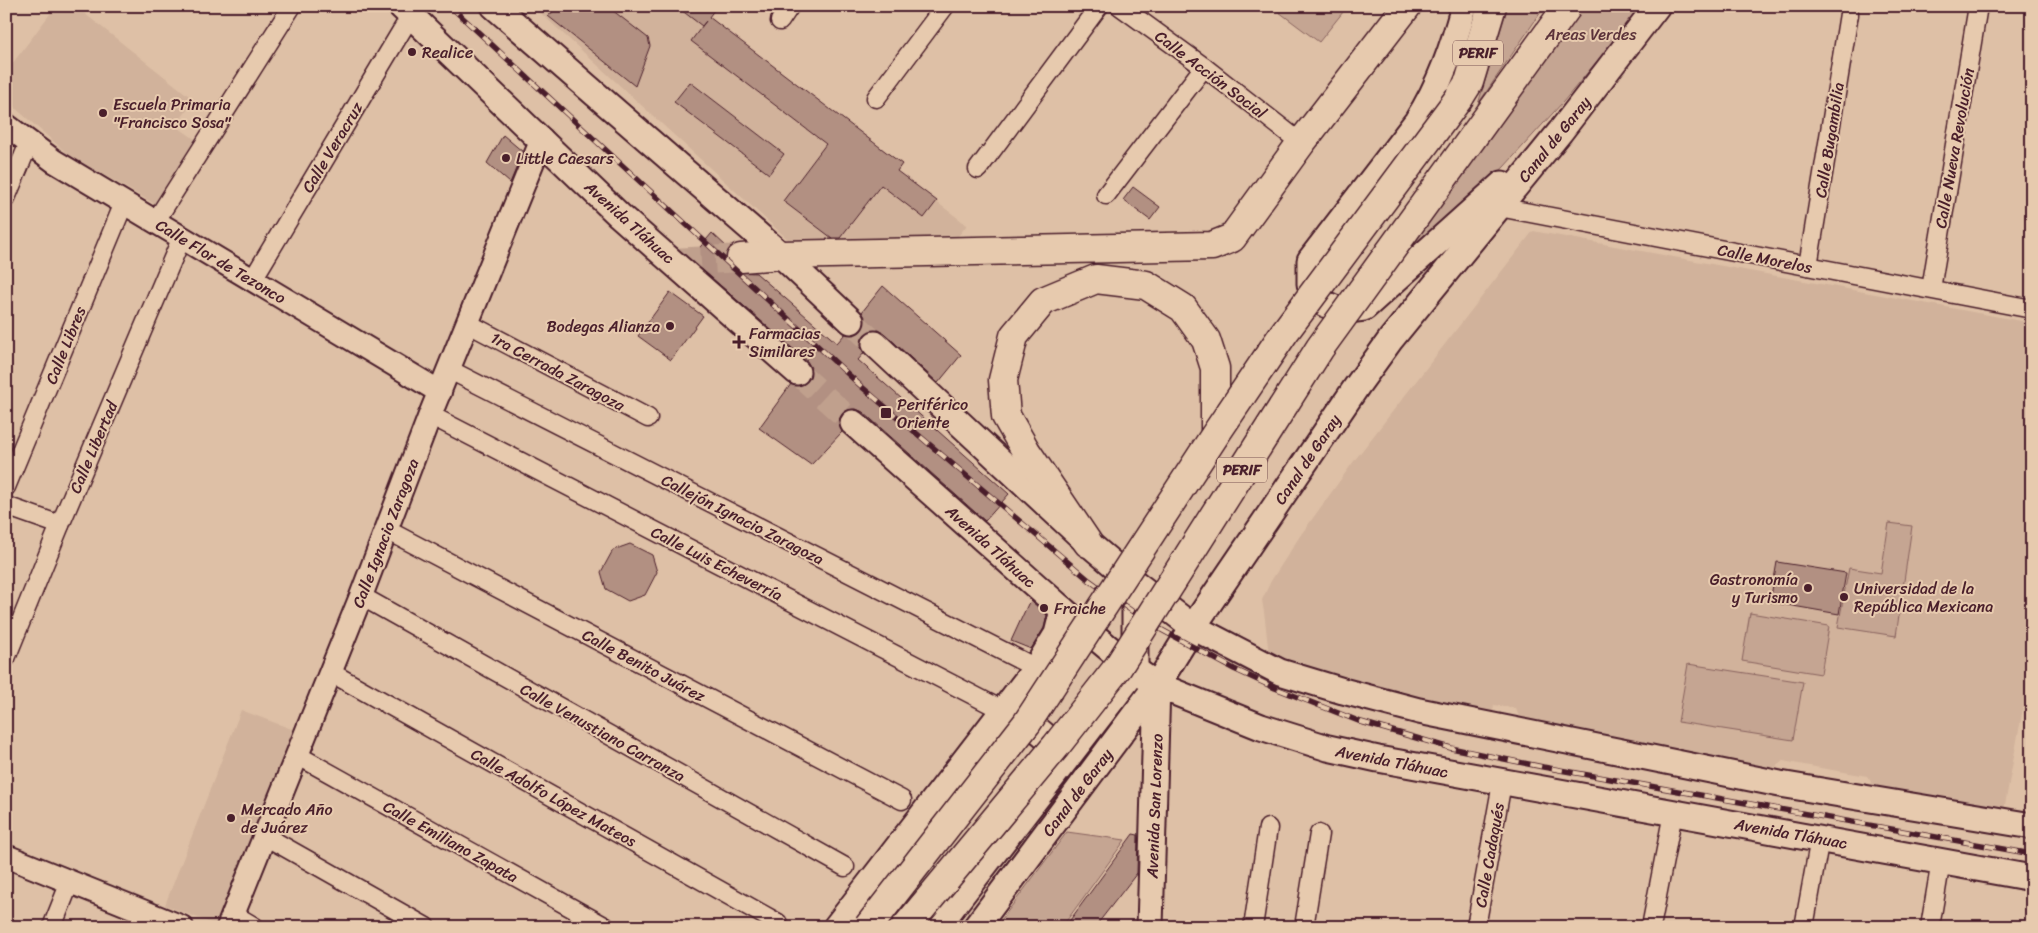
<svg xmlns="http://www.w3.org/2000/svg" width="2038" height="933" viewBox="0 0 2038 933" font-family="Sriracha,sans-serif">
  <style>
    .built { fill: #d1b29b }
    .green { fill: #c5a592; stroke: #88625e }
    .building { fill: #b29082; stroke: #4a1f2b }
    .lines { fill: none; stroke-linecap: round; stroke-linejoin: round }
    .secondary-tunnel { stroke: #c0a08d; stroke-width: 25; stroke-dasharray: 25 12; stroke-linecap: butt }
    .trunk-tunnel { stroke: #c0a08d; stroke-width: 28; stroke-dasharray: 28 14; stroke-linecap: butt }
    .minor-casing { stroke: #4a1f2b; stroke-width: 21 }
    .tertiary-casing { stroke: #4a1f2b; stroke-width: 26 }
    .secondary-casing { stroke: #4a1f2b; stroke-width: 29 }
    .trunk-casing { stroke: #4a1f2b; stroke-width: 31 }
    .minor { stroke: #e7caae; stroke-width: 18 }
    .tertiary { stroke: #e7caae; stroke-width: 22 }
    .secondary { stroke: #e7caae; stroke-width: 25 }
    .trunk { stroke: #e7caae; stroke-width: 28 }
    .rail-casing { stroke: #4a1f2b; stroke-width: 5.5 }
    .rail { stroke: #e7caae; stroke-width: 4; stroke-dasharray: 11; stroke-linecap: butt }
    .trunk-bridge-casing { stroke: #4a1f2b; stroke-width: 31; stroke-linecap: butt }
    .trunk-bridge { stroke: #e7caae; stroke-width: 28 }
    .poi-dot { fill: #4a1f2b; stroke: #e7caae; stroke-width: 2 }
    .labels { text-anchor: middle; stroke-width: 4; stroke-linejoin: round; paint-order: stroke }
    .shield { fill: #e7caae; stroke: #795252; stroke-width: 1 }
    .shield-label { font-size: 15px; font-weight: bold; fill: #4a1f2b }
    .park-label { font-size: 16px; fill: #5c333a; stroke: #e7caae }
    .poi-label { font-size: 16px; fill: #4a1f2b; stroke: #e7caae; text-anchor: start }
    .street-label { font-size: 16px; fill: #4a1f2b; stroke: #e7caae }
  </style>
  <rect width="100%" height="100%" fill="#dec0a6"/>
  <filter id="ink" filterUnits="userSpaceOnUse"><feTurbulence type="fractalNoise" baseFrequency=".02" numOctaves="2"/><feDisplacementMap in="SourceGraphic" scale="10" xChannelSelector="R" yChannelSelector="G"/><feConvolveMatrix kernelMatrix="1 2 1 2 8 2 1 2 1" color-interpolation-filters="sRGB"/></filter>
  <g filter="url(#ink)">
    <g class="built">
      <polygon points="56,6 75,6 194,100 176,126 199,142 158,206 69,155 6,100 6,72"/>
      <polygon points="533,6 717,6 709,17 902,164 897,172 967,225 955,240 794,245"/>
      <polygon points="1533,231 2032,323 2032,660 2004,810 1874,786 1867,776 1815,767 1783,761 1774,768 1521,722 1516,709 1507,707 1494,705 1492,718 1387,698 1269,656 1265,619 1262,600 1271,581 1300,536 1354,461"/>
      <polygon points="241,710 297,731 221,927 165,905"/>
    </g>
    <g class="green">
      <polygon points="1271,6 1336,6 1343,12 1319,42"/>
      <polygon points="1508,6 1545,6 1478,104"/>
      <polygon points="1583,6 1643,6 1563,102 1504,167 1379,281 1497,118"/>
      <polygon points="1889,523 1912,526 1896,636 1838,627 1849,568 1881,573"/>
      <polygon points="1750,613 1829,626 1821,674 1742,661"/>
      <polygon points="1688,664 1803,682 1793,740 1678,722"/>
      <polygon points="1067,832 1125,840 1062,927 996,927"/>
    </g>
    <g class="building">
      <polygon points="560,6 607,6 648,38 650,46 635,86 548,16"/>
      <polygon points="676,6 717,6 709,17 902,164 897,171 937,201 924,218 881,185 840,238 832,238 783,201 826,144 691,41 706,21 702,26"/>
      <polygon points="690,82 784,154 769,174 674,102"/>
      <polygon points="503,135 523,152 510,183 487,163"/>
      <polygon points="1133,187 1160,207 1150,220 1123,200"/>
      <polygon points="712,233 729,249 725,259 728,267 735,272 756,273 837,343 845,334 855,335 862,330 865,324 865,317 862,312 883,286 961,355 938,383 885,334 879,330 871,330 865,334 861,340 861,348 864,353 858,360 1009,494 985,521 863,412 856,409 848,410 842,414 839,421 842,432 811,465 759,428 791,384 801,386 808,381 811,375 811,368 807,361 690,259"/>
      <polygon points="670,292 703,316 671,360 638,336"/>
      <polygon points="630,544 652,555 657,572 645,595 628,601 606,589 601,572 613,550"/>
      <polygon points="1777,562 1846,573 1839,614 1770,602"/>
      <polygon points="1031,601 1047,615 1044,628 1031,649 1011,641 1028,604"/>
      <polygon points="1133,834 1138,835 1137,873 1095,927 1065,927"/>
    </g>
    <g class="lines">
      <g class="secondary-tunnel">
        <polyline points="851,321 875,344"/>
        <polyline points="797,372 853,423"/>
      </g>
      <polyline class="trunk-tunnel" points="673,262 741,258"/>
      <defs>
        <g id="minor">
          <polyline points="1120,6 1204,67 1301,143"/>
          <polyline points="780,21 790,6"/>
          <polyline points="876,98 945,6"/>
          <polyline points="978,169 1099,6"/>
          <polyline points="1106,195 1204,67"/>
          <polyline points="6,198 29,143"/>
          <polyline points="1499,207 2032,309"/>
          <polyline points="155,222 292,6"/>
          <polyline points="1808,266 1849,14"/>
          <polyline points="253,279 411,15"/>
          <polyline points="1931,289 1978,6"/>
          <polyline points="467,323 648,418"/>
          <polyline points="450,370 1036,668"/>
          <polyline points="430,415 1004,711"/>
          <polyline points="6,487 124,203"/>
          <polyline points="6,506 60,525"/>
          <polyline points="387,530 902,800"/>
          <polyline points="361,596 845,867"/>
          <polyline points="6,658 60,525 182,237"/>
          <polyline points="330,672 778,923"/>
          <polyline points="297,755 606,927"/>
          <polyline points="265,836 426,927"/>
          <polyline points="233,914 255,927"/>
          <polyline points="52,927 70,882"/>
          <polyline points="1253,927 1268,828"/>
          <polyline points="1304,927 1319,834"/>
          <polyline points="1476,927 1502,783"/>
          <polyline points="1651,927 1673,813"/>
          <polyline points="1804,927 1820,838"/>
          <polyline points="1930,927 1941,861"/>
        </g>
        <g id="tertiary">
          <polyline points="6,125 54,161 440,392"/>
          <polyline points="6,856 182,927"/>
          <polyline points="228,927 361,596 430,415 542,139"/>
        </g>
        <g id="secondary">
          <polyline points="401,6 619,215 797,372"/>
          <polyline points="494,6 781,255 851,321"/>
          <path d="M1464,6C1453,47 1440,85 1417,121L1310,260V284L1323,303L1341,311L1364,308L1502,184"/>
          <polyline points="875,344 1088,543 1135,583 1193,627 1280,672 1343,691 1419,711 1780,784 2032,826"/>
          <polyline points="853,423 1063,610 1135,670 1157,685 1261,727 1328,748 1378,759 2032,878"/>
          <path d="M1007,721C1023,721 1044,729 1051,745C1053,752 1053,762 1052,769"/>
          <polyline points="836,927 1036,668 1057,634 1063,610"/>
          <polyline points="937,927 1135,670 1135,583"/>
          <polyline points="976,927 1157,685 1193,627 1357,386 1391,339 1560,132 1657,6"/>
          <polyline points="1150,927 1157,685"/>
        </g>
        <g id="trunk">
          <polyline points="1459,98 1469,82 1492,6"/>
          <polyline points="741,258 781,255 1212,246 1232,238 1301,143 1407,6"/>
          <polyline points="1088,543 1026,451 1006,416 1003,380 1014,336 1043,301 1096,279 1146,285 1183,308 1206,340 1215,368 1215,435"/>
        </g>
      </defs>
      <use href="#minor" class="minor-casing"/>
      <use href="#tertiary" class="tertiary-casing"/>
      <use href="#secondary" class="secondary-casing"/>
      <use href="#trunk" class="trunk-casing"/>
      <use href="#minor" class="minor"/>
      <use href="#tertiary" class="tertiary"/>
      <use href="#secondary" class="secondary"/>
      <use href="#trunk" class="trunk"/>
      <defs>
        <polyline id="rail" points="450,6 862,387 1089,580 1147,622 1234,669 1275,688 1361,722 1451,748 1543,767 2032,854"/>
      </defs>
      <use href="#rail" class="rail-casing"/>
      <use href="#rail" class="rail"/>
      <defs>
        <g id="trunk-bridge">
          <polyline points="868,927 1027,723 1215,435 1284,333 1459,98"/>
          <polyline points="906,927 1056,746 1118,667 1320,348 1568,6"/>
        </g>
      </defs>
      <use href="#trunk-bridge" class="trunk-bridge-casing"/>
      <use href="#trunk-bridge" class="trunk-bridge"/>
    </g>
  </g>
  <g class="poi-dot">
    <circle cx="412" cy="52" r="5"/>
    <circle cx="103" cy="113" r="5"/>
    <circle cx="506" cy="158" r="5"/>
    <circle cx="670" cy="326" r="5"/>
    <path d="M736.5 334.5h5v5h5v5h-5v5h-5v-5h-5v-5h5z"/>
    <rect x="880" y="407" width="12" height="12" rx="2.5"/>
    <circle cx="1808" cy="588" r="5"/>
    <circle cx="1844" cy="597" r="5"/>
    <circle cx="1044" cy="608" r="5"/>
    <circle cx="231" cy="818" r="5"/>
  </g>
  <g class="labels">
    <g class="shield">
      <rect x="1453" y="40.5" width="50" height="25" rx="4"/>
      <rect x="1217" y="457.5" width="50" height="25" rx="4"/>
    </g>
    <g class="shield-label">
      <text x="1478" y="58">PERIF</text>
      <text x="1242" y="475">PERIF</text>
    </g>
    <g class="park-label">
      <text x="1591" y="40">Areas Verdes</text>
    </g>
    <g class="poi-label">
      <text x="422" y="58">Realice</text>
      <text x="113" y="110">Escuela Primaria<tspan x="113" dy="18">"Francisco Sosa"</tspan></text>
      <text x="516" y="164">Little Caesars</text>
      <text x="660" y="332" text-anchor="end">Bodegas Alianza</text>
      <text x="749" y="339">Farmacias<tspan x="749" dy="18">Similares</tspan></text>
      <text x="897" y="410">Periférico<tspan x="897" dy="18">Oriente</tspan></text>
      <text x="1798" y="585" text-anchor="end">Gastronomía<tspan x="1798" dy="18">y Turismo</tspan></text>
      <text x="1854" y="594">Universidad de la<tspan x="1854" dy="18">República Mexicana</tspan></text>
      <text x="1054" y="614">Fraiche</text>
      <text x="241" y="815">Mercado Año<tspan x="241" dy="18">de Juárez</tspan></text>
    </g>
    <g class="street-label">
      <text transform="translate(1211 74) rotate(37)" y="6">Calle Acción Social</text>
      <text transform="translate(1554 139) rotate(-51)" y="6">Canal de Garay</text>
      <text transform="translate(1829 140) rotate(-81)" y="6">Calle Bugambilia</text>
      <text transform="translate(332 147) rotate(-59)" y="6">Calle Veracruz</text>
      <text transform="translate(1954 148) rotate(-80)" y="6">Calle Nueva Revolución</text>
      <text transform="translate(630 222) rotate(42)" y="6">Avenida Tláhuac</text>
      <text transform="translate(1765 258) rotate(11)" y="6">Calle Morelos</text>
      <text transform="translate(221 261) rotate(31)" y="6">Calle Flor de Tezonco</text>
      <text transform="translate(65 345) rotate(-68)" y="6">Calle Libres</text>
      <text transform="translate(558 371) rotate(28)" y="6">1ra Cerrada Zaragoza</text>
      <text transform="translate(93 447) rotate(-67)" y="6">Calle Libertad</text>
      <text transform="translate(1307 459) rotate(-56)" y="6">Canal de Garay</text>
      <text transform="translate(743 519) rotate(27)" y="6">Callejón Ignacio Zaragoza</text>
      <text transform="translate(385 533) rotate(-69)" y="6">Calle Ignacio Zaragoza</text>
      <text transform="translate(991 546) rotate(42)" y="6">Avenida Tláhuac</text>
      <text transform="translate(717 563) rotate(27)" y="6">Calle Luis Echeverría</text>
      <text transform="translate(644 665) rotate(28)" y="6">Calle Benito Juárez</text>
      <text transform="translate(603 732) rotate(29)" y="6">Calle Venustiano Carranza</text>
      <text transform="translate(1392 761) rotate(11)" y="6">Avenida Tláhuac</text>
      <text transform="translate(1077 792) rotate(-53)" y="6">Canal de Garay</text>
      <text transform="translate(554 797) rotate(29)" y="6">Calle Adolfo López Mateos</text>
      <text transform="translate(1154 806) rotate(-88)" y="6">Avenida San Lorenzo</text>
      <text transform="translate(1791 833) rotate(10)" y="6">Avenida Tláhuac</text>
      <text transform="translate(451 841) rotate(29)" y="6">Calle Emiliano Zapata</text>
      <text transform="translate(1489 855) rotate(-80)" y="6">Calle Cadaqués</text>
    </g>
  </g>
  <rect width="2038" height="933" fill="none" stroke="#e7caae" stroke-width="25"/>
  <rect x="12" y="12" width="2013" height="908" fill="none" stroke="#4a1f2b" stroke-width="2" filter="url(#ink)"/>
</svg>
